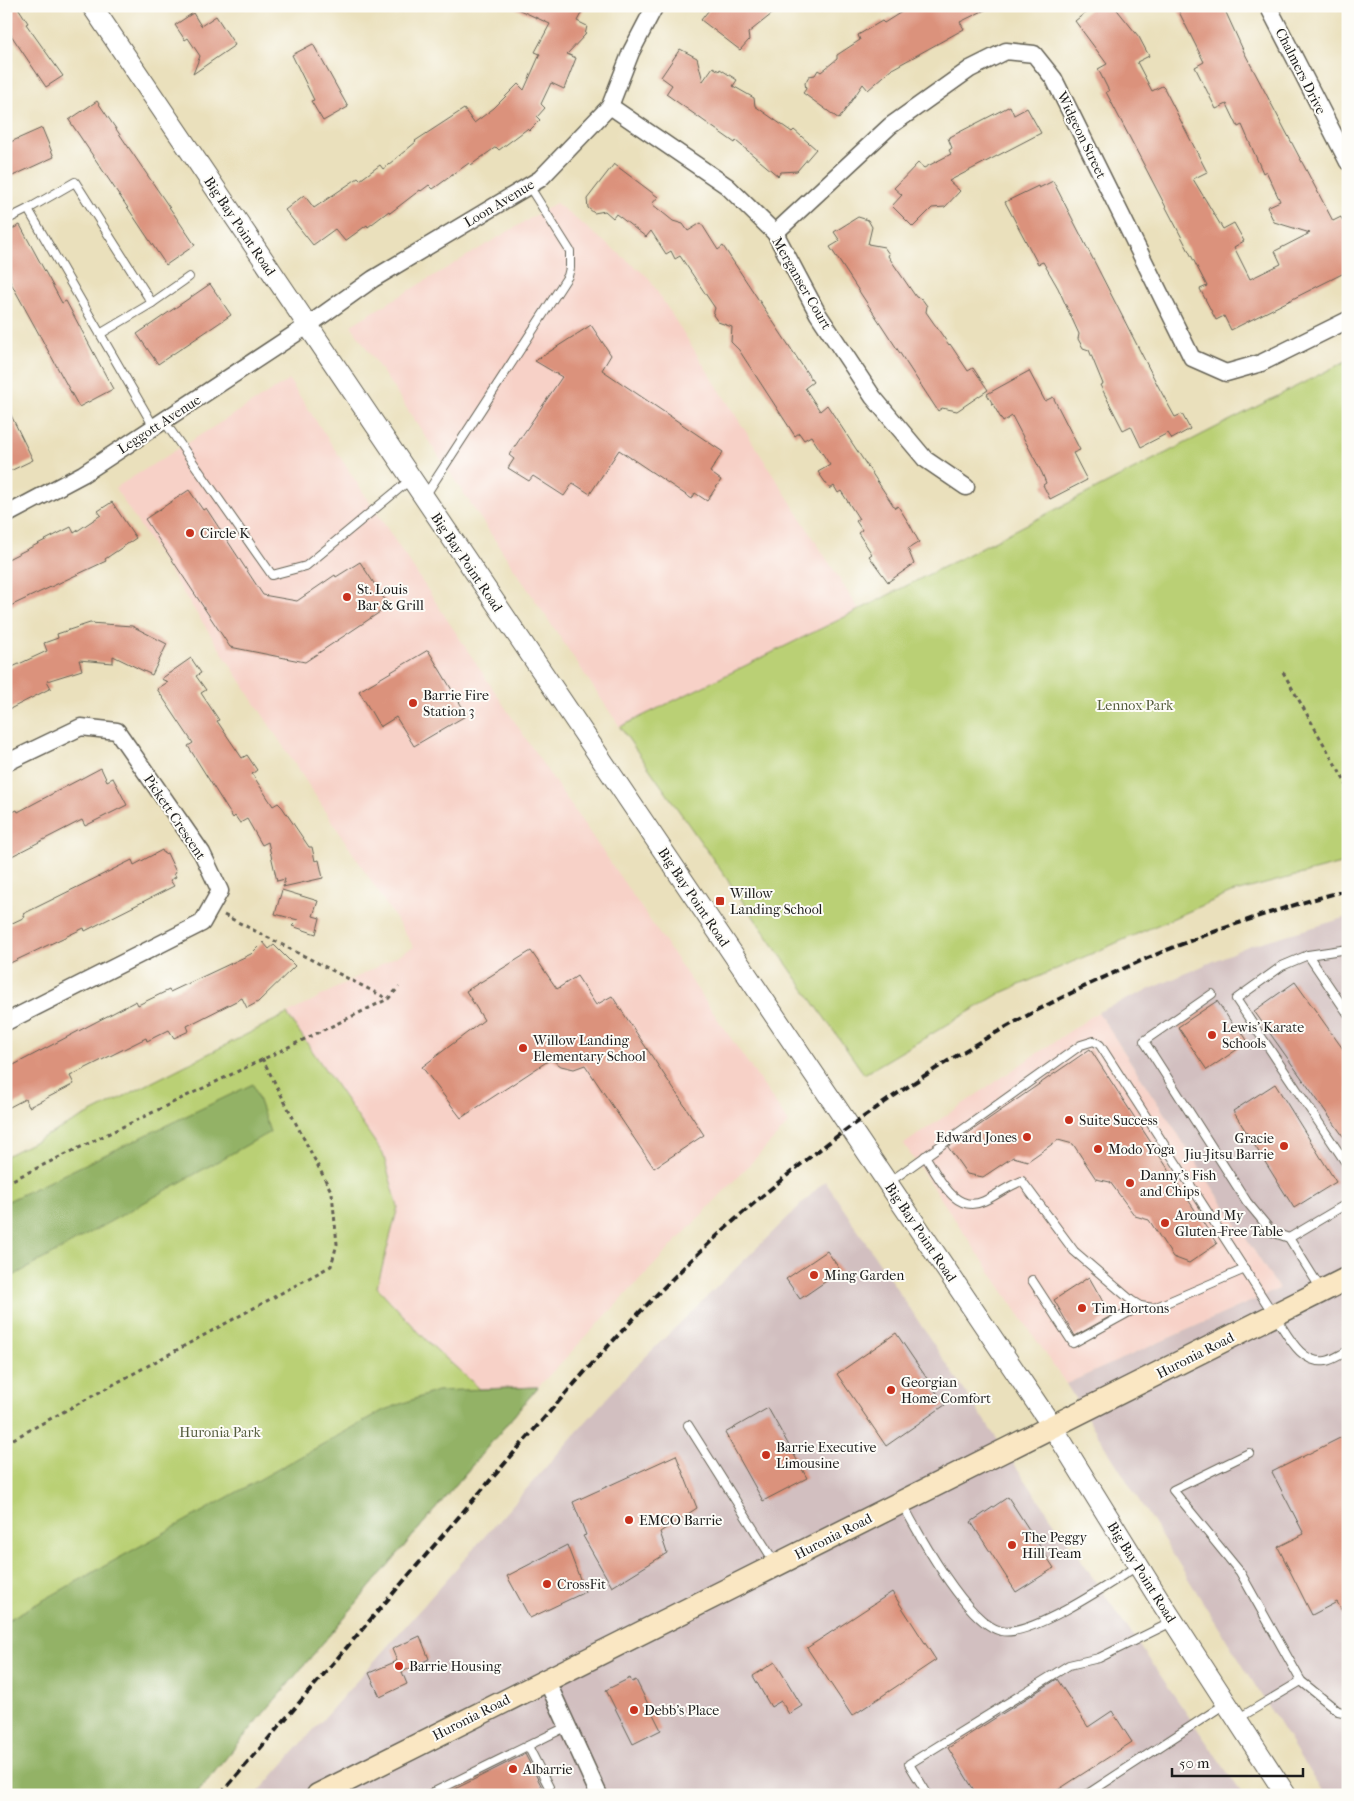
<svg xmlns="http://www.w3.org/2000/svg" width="1354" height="1801" viewBox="0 0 1354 1801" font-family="'IM FELL French Canon',serif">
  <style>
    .built { fill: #f7d1c7 }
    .industrial { fill: #d2bfc0 }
    .green { fill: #bad074; stroke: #6b7648 }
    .forest { fill: #93b266; stroke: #586741 }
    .building { fill: #db927b }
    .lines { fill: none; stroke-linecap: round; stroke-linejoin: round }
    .service-casing { stroke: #646154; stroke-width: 10 }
    .minor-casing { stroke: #646154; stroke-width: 19 }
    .tertiary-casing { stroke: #646154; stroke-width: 22 }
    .secondary-casing { stroke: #646154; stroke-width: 25 }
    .path { stroke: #646154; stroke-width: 3; stroke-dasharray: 4 4; stroke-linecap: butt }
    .service { stroke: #fff; stroke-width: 8 }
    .minor { stroke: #fff; stroke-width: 16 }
    .tertiary { stroke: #fff; stroke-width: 20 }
    .secondary { stroke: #fae7c3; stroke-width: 22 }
    .rail { stroke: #1c1c1c; stroke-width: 4; stroke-dasharray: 8 4; stroke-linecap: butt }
    .poi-dot { fill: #c8321e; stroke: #fdfcf7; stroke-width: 2 }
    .labels { text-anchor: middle; stroke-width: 4; stroke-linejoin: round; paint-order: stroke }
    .street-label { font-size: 14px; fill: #1c1c1c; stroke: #fdfcf7 }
    .poi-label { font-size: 14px; fill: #1c1c1c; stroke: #fdfcf7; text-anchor: start }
    .park-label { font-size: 14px; fill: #535b3b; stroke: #fdfcf7 }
  </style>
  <rect width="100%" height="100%" fill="#fdfcf7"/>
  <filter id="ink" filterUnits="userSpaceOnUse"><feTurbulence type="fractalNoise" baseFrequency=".02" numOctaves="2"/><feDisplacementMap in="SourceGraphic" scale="10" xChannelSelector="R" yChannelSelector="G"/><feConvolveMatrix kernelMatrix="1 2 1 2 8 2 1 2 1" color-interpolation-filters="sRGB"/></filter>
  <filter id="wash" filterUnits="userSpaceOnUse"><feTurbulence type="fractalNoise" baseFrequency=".0096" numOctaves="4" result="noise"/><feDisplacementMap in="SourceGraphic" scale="20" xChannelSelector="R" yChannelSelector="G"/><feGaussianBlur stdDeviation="1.12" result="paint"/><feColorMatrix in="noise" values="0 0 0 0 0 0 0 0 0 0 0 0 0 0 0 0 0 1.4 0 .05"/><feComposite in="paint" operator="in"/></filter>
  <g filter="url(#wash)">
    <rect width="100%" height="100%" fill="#eae0bc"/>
    <g class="built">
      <polygon points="556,203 648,277 859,610 620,727 351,325"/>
      <polygon points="289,380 544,766 789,1123 538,1387 480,1389 430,1344 377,1286 398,1207 383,1154 287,1014 414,947 115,488"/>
      <polygon points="1098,1012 1279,1289 1066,1384 904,1144"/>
    </g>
    <g class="industrial">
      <polygon points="1348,917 1348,1795 1324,1795 1066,1384 1279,1289 1098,1012 1248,946"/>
      <polygon points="825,1181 986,1423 1243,1795 256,1795 628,1374"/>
    </g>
    <g class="green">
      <polygon points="1348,360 1348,862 1231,893 999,994 864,1074 620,727 859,610"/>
      <polygon points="287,1014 383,1154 398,1207 377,1287 430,1344 480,1389 538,1387 195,1795 6,1795 6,1156"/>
    </g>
    <g class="forest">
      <polygon points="253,1084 270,1132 6,1280 6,1202"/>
      <polygon points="538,1387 195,1795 6,1795 6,1621 384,1410 437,1391"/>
    </g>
    <g id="blocks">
      <g class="building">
        <polygon points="6,6 17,6 28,23 26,24 63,76 46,87 11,35 6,38"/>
        <polygon points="511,6 585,6 577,21 587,26 585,35 567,54 576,58 564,89 551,83 541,104 545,108 537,117 540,120 529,131 527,129 499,150 496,147 471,165 469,163 433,189 429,185 421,191 420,190 390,213 389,211 368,227 367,225 345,241 335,229 313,245 285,210 304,195 314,208 358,178 360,180 380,165 383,169 416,142 415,141 464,109 474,123 494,108 518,84 524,90 540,54 535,52 550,24"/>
        <polygon points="712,6 782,6 748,33 749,40 740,50 701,20"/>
        <polygon points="911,6 993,6 960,22 964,29 892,69 868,90 863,84 839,119 803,93 806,89 805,83 809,76 815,75 818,70 821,72 837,59 837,55 860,40 858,35 882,21 884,23"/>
        <polygon points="1094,6 1114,6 1139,37 1149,56 1137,62 1152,91 1162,86 1164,88 1207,172 1193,179 1223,229 1234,223 1244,241 1234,247 1250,279 1281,264 1275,251 1310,233 1274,222 1267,207 1280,201 1266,171 1263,173 1242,125 1238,127 1227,104 1216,109 1195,67 1204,62 1176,6 1223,6 1244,52 1333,221 1341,217 1348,232 1348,271 1231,330 1224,316 1216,320 1200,289 1207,286 1106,92 1109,91 1098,69 1107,64 1075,21"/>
        <polygon points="193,13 201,26 216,16 235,45 193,74 200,56 188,38 185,40 175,25"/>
        <polygon points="313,44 348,107 323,121 311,101 314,100 292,55"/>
        <polygon points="680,49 697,58 703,81 713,67 719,71 720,69 737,80 733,86 754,98 755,106 792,132 794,130 816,149 797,171 781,172 778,176 736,141 735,143 666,94 672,85 661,77"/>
        <polygon points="97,101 195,245 166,265 69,120"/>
        <polygon points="1010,106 1014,115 1027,108 1041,133 949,181 960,191 945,207 932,208 913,227 892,206 902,195 894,188 918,163 924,168 951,154 949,150 952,148 948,138"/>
        <polygon points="42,128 54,157 6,179 6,144"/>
        <polygon points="614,164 658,197 652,204 673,221 683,224 688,231 701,223 718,250 723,246 813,382 805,388 820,411 827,405 895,508 898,506 910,525 919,542 908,549 914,564 888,582 869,556 872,554 858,533 862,530 856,521 859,519 841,491 838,493 834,486 830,489 818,472 830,465 811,436 804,440 799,433 795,436 739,350 731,342 732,327 718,322 713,315 715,308 680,256 675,259 671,251 666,254 651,231 646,237 616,214 613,218 605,211 594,213 588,208 587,199"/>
        <polygon points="1053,181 1158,386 1175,417 1182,414 1190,429 1172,439 1168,433 1141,447 1131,426 1123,430 1100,385 1103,384 1089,350 1083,348 1078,339 1079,334 1058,288 1043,262 1038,264 1005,202 1038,186 1039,188"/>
        <polygon points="858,217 868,220 872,227 868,244 884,247 889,254 888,256 916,297 922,299 927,306 926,312 949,345 950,344 968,371 973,368 988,390 957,411 942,408 938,411 830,247 840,241 834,232"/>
        <polygon points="20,225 62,303 66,301 113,389 79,407 6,274 6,232"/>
        <polygon points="210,284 231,315 158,364 137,334"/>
        <polygon points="591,325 611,355 602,370 723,452 710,472 721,480 707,501 695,493 692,499 619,450 590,494 573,483 564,496 533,476 529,481 508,468 514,459 509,455 562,377 535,361"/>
        <polygon points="1029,371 1045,401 1053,397 1080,450 1073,453 1087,480 1050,499 1043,485 1046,483 1042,473 1012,416 1003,422 987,394"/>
        <polygon points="6,405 33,460 6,473"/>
        <polygon points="189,490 203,510 206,508 263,595 297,601 335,575 336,577 360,562 389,606 305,662 230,647 145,519"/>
        <polygon points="112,502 136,538 105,559 106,561 6,608 6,560 71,527 74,533 101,515 98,511"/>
        <polygon points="90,623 132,626 167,644 152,675 113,656 113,663 79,660 82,670 47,681 51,688 6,711 6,670 47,651 44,643 58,638 57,634"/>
        <polygon points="428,650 467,715 414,746 396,717 380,727 359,691"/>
        <polygon points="191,658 201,673 196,676 206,690 201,693 219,720 217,721 242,758 247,755 257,770 252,774 273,806 278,803 282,807 309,847 312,847 315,861 319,860 323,878 283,887 285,879 277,881 268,842 262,845 247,819 240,823 235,816 233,818 188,746 193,743 157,689 168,682 161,679"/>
        <polygon points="101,768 107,781 113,778 127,805 85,826 82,820 6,859 6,815 17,810 18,812"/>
        <polygon points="162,850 164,854 167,853 176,872 174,873 176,877 170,880 174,886 85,931 84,928 6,965 6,926 25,917 23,914 132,860 134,865"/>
        <polygon points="282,890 318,901 313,916 320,918 316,934 292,926 298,920 275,914"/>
        <polygon points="263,942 269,949 274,945 295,966 258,1002 247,1008 242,998 187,1026 189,1031 174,1038 169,1030 147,1041 146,1038 70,1076 74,1084 43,1100 29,1107 25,1099 6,1109 6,1069 136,1001 138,1005 169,990 170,992 251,954"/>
        <polygon points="531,951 557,989 577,976 596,1005 612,996 704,1135 654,1168 585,1065 574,1069 561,1066 551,1059 461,1118 422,1067 484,1020 466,991"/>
        <polygon points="1295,982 1348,1056 1348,1143 1254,1011"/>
        <polygon points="1217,1001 1234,1026 1237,1024 1248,1042 1207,1070 1178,1027"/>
        <polygon points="1090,1049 1217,1244 1189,1263 1173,1257 1149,1220 1135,1216 1110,1182 1096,1179 1073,1144 1058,1140 1028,1161 1013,1157 983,1177 967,1174 948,1147"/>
        <polygon points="1275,1084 1336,1182 1294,1208 1233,1111"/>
        <polygon points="827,1251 841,1271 800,1299 786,1279"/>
        <polygon points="1089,1277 1111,1316 1075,1336 1054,1300"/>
        <polygon points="896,1333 945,1405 886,1446 837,1374"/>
        <polygon points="768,1408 807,1478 763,1501 725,1433"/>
        <polygon points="1348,1434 1348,1622 1337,1602 1312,1615 1278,1547 1304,1534 1272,1472"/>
        <polygon points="676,1455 697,1508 660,1532 667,1553 612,1587 583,1536 586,1535 573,1502"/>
        <polygon points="1008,1497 1054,1568 1016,1592 971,1522"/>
        <polygon points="567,1545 585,1592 530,1618 507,1576"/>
        <polygon points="892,1592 936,1660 852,1716 807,1648"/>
        <polygon points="420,1636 429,1659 402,1672 400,1667 407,1684 380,1697 369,1673 397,1661 392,1649"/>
        <polygon points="775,1662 802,1706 789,1714 781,1701 771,1707 753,1676"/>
        <polygon points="630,1678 632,1682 636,1680 661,1730 633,1744 606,1690"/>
        <polygon points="1057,1679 1088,1727 1112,1711 1132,1742 1050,1795 977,1795 948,1748"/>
        <polygon points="525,1754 546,1795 443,1795"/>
      </g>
    </g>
  </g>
  <g filter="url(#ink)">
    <use href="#blocks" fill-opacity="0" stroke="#646154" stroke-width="1"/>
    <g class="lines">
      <defs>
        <g id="service">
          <polyline points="6,220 28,209"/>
          <polyline points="152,303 189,277"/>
          <polyline points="100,334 152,303 75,182 28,209 154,427"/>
          <polyline points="164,421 272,575 306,566 411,479"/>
          <polyline points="425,496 568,276 570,268 570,251 529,186"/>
          <polyline points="1308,955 1348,949"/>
          <polyline points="1212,994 1144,1041 1247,1202 1272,1232 1289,1238 1321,1289"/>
          <polyline points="1348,1014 1308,955 1282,966 1236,999 1348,1166"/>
          <path d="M925,1156C938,1175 954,1215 984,1201C997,1195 1008,1186 1022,1181L1074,1251L1132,1301L1140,1306L1154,1308L1245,1269"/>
          <path d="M888,1183L1081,1045L1094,1041L1100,1045L1274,1315C1287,1333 1300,1365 1326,1361C1333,1360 1341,1354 1348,1351"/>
          <polyline points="1289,1238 1348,1203"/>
          <polyline points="1032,1280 1073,1343 1140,1306"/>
          <polyline points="688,1425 775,1563"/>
          <polyline points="1249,1453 1173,1490 1240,1572 1301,1681 1338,1711 1348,1713"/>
          <path d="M902,1503C918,1533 967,1623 1001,1631C1030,1638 1111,1583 1137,1566"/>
          <polyline points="1239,1718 1301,1681"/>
          <polyline points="528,1746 549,1787"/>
          <polyline points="428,1795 568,1726"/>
          <polyline points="928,1795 909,1764 1069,1665 1099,1658 1172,1622"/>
          <polyline points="1086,1795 1225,1704"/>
        </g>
        <g id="minor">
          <polyline points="1268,6 1348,162"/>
          <polyline points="610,106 727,186 775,233 818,314 873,397 925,459 966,487"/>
          <polyline points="775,233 890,126 970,69 1006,51 1034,54 1054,79 1192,358 1226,373 1261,363 1348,320"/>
          <polyline points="6,515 83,474 307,326 373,279 540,179 610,106 631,52 655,6"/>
          <polyline points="6,763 81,727 117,731 202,853 220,891 202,923 6,1022"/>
          <polyline points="546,1679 599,1795"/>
        </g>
        <polyline id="tertiary" points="92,6 1052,1426 1159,1599 1286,1795"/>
        <polyline id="secondary" points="318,1795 1348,1278"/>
      </defs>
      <use href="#service" class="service-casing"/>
      <use href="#minor" class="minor-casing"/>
      <use href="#tertiary" class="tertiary-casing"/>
      <use href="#secondary" class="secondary-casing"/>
      <g class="path">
        <polyline points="1283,672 1348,787"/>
        <polyline points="224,915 388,999"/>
        <polyline points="6,1183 388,999 399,987"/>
        <polyline points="6,1443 331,1266 337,1244 332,1193 262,1058"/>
      </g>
      <use href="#service" class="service"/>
      <use href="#minor" class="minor"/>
      <use href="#tertiary" class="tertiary"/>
      <use href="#secondary" class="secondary"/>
      <path class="rail" d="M220,1795C307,1694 394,1592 481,1491C565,1394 648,1295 745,1211C918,1059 1125,948 1348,890"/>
    </g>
  </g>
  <g class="poi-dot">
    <circle cx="190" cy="533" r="5"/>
    <circle cx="347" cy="597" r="5"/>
    <circle cx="413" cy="703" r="5"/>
    <rect x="715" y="896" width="10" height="10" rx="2.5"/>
    <circle cx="1212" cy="1035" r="5"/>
    <circle cx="523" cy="1048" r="5"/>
    <circle cx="1069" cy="1120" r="5"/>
    <circle cx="1027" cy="1137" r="5"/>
    <circle cx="1284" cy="1146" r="5"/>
    <circle cx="1098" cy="1149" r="5"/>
    <circle cx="1130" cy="1183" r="5"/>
    <circle cx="1165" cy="1223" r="5"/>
    <circle cx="814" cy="1275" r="5"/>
    <circle cx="1082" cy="1308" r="5"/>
    <circle cx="891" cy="1390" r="5"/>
    <circle cx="766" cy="1455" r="5"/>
    <circle cx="629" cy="1520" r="5"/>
    <circle cx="1012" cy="1545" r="5"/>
    <circle cx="547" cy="1584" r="5"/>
    <circle cx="399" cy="1666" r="5"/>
    <circle cx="634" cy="1710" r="5"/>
    <circle cx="513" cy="1769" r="5"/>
  </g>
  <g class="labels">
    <g class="street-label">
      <text transform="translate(1301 71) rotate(63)" y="5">Chalmers Drive</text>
      <text transform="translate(1082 135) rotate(64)" y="5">Widgeon Street</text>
      <text transform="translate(499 203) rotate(-31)" y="5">Loon Avenue</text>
      <text transform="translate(240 226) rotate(56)" y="5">Big Bay Point Road</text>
      <text transform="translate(802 283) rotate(60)" y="5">Merganser Court</text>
      <text transform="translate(159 424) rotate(-33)" y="5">Leggott Avenue</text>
      <text transform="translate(467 562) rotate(56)" y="5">Big Bay Point Road</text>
      <text transform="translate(175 817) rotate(56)" y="5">Pickett Crescent</text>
      <text transform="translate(694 897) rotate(56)" y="5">Big Bay Point Road</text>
      <text transform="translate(921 1232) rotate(56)" y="5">Big Bay Point Road</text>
      <text transform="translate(1195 1355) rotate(-27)" y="5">Huronia Road</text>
      <text transform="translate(833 1536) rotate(-27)" y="5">Huronia Road</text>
      <text transform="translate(1142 1572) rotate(58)" y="5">Big Bay Point Road</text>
      <text transform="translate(471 1717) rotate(-27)" y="5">Huronia Road</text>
    </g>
    <g class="poi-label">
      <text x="200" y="538">Circle K</text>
      <text x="357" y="594">St. Louis<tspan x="357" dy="16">Bar &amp; Grill</tspan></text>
      <text x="423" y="700">Barrie Fire<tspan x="423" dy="16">Station 3</tspan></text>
      <text x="730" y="898">Willow<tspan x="730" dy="16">Landing School</tspan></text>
      <text x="1222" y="1032">Lewis’ Karate<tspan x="1222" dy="16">Schools</tspan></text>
      <text x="533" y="1045">Willow Landing<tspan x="533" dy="16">Elementary School</tspan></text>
      <text x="1079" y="1125">Suite Success</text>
      <text x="1017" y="1142" text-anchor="end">Edward Jones</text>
      <text x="1274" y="1143" text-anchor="end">Gracie<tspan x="1274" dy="16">Jiu-Jitsu Barrie</tspan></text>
      <text x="1108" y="1154">Modo Yoga</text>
      <text x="1140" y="1180">Danny's Fish<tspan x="1140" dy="16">and Chips</tspan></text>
      <text x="1175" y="1220">Around My<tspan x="1175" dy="16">Gluten-Free Table</tspan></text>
      <text x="824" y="1280">Ming Garden</text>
      <text x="1092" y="1313">Tim Hortons</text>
      <text x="901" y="1387">Georgian<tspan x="901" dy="16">Home Comfort</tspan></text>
      <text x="776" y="1452">Barrie Executive<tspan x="776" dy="16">Limousine</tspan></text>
      <text x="639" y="1525">EMCO Barrie</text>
      <text x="1022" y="1542">The Peggy<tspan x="1022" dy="16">Hill Team</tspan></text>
      <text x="557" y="1589">CrossFit</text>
      <text x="409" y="1671">Barrie Housing</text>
      <text x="644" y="1715">Debb's Place</text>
      <text x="523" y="1774">Albarrie</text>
    </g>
    <g class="park-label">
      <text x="1135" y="710">Lennox Park</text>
      <text x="220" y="1437">Huronia Park</text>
    </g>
  </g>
  <rect width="1354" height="1801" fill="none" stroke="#fdfcf7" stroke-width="25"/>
  <path d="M1172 1768v8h131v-8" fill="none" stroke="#1c1c1c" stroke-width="2.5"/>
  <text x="1179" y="1768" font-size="15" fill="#1c1c1c" stroke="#fdfcf7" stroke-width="4" paint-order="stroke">50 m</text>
</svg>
